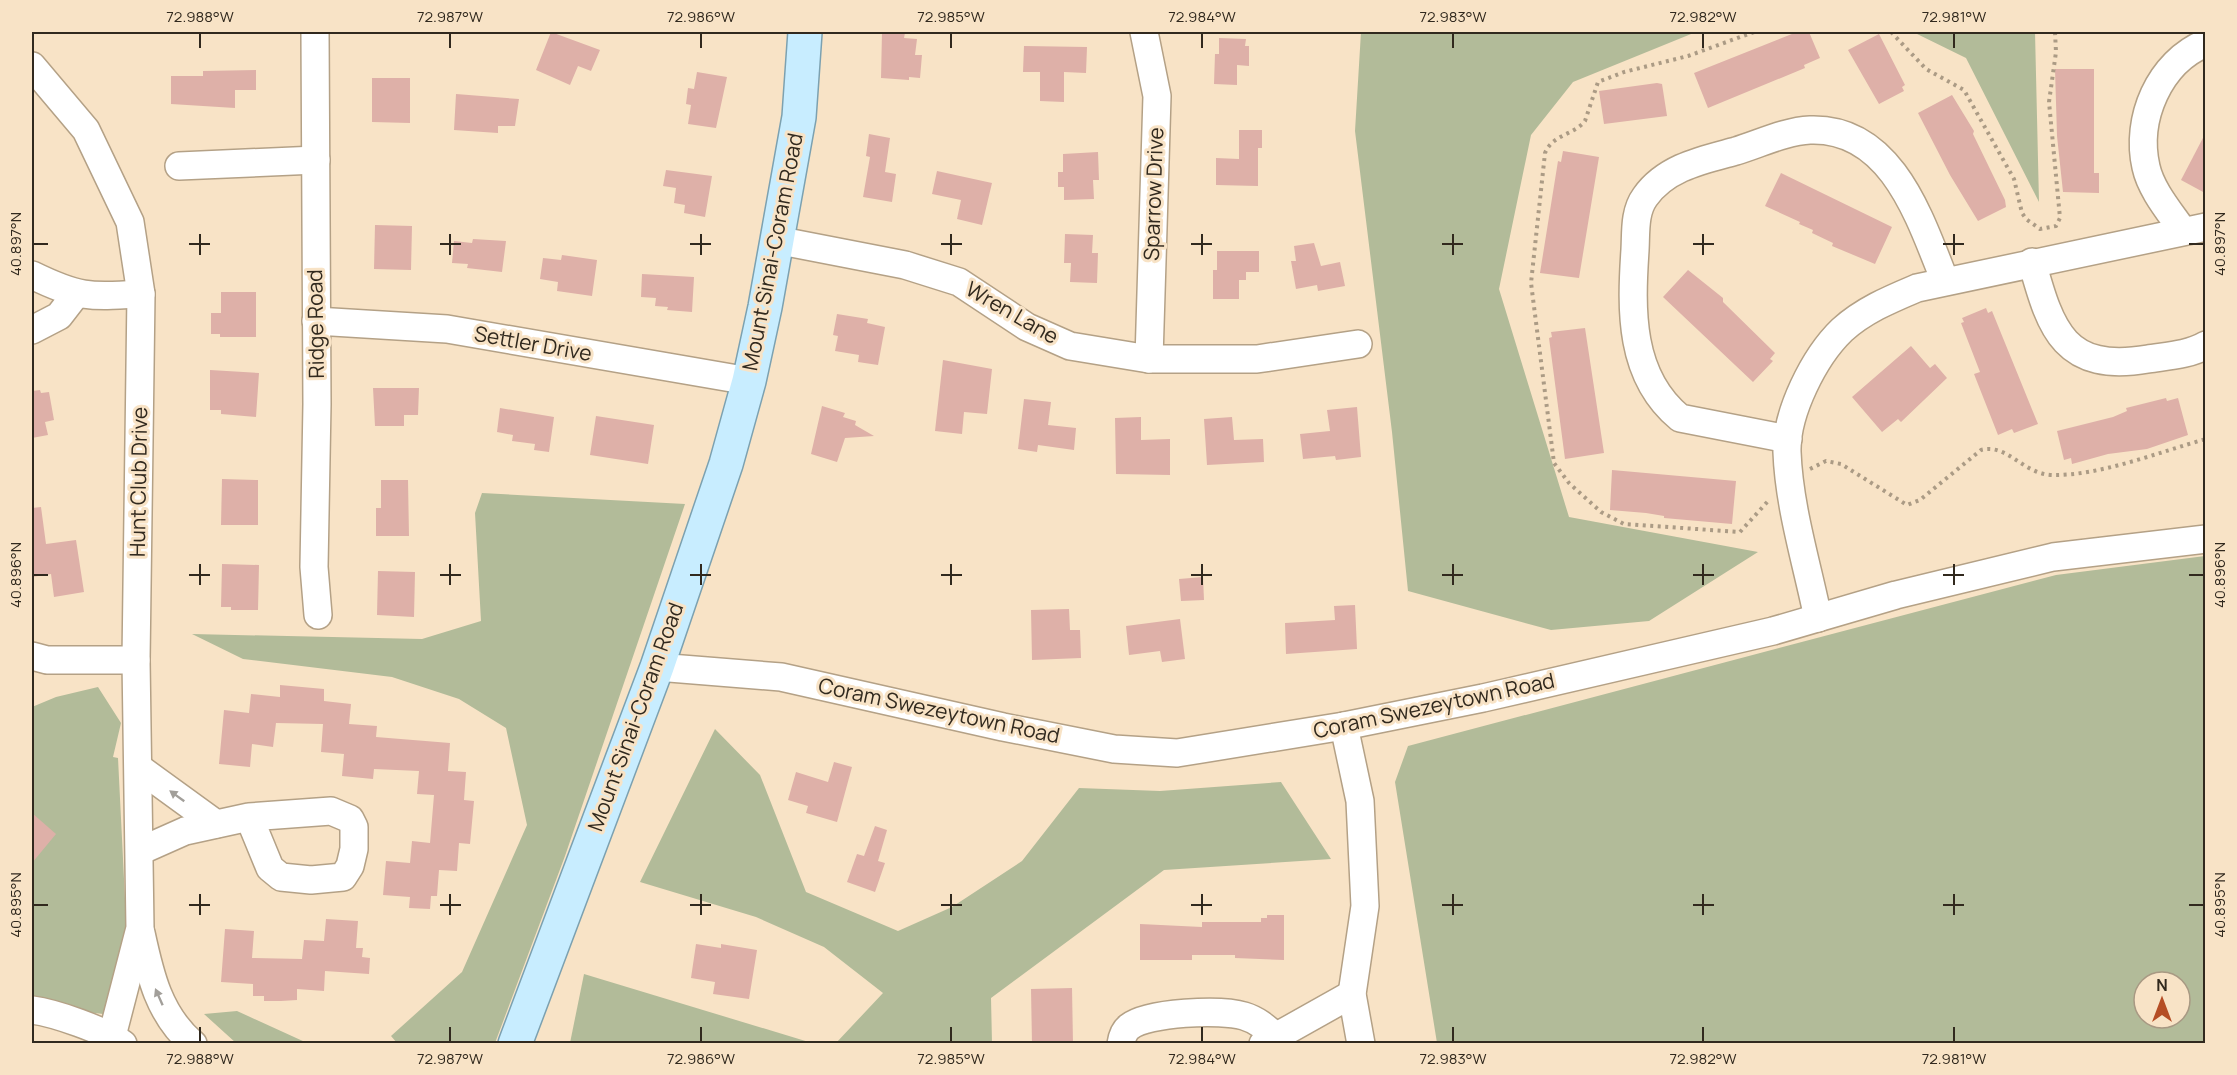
<svg xmlns="http://www.w3.org/2000/svg" width="2237" height="1075" viewBox="0 0 2237 1075" font-family="Manrope,sans-serif">
  <style>
    .green { fill: #b2bb99; fill-rule: evenodd }
    .building { fill: #deb0a8 }
    .lines { fill: none; stroke-linecap: round; stroke-linejoin: round }
    .minor-casing { stroke: #b4a186; stroke-width: 30 }
    .major-casing { stroke: #7ca1b0; stroke-width: 36 }
    .path { stroke: #ab9b85; stroke-width: 4; stroke-dasharray: 3 4.5; stroke-linecap: butt }
    .minor { stroke: #fff; stroke-width: 27 }
    .major { stroke: #c8edff; stroke-width: 33 }
    .oneway { fill: #a29f9a }
    .ticks { fill: none; stroke: #31291e; stroke-width: 2 }
    .labels { text-anchor: middle; stroke-width: 6; stroke-linejoin: round; paint-order: stroke }
    .street-label { font-size: 21px; fill: #31291e; stroke: #f8e3c6 }
    .neatline { fill: none; stroke: #31291e; stroke-width: 2 }
    .ticks-label { font-size: 15px; text-anchor: middle; fill: #31291e }
  </style>
  <rect width="100%" height="100%" fill="#f8e3c6"/>
  <g class="green">
    <polygon points="1361,32 1696,32 1573,82 1531,135 1499,289 1569,517 1758,552 1649,621 1551,630 1408,591 1392,432 1355,131"/>
    <polygon points="1913,32 2035,32 2039,202 1966,58"/>
    <polygon points="482,493 685,504 565,856 495,1043 397,1043 391,1036 462,972 527,825 506,728 459,699 392,677 243,659 192,634 422,639 481,621 475,513"/>
    <path d="M2205,556V1043H1437L1395,782L1408,746L2056,575ZM2144,982H2180V1018H2144Z"/>
    <polygon points="98,687 121,723 113,757 118,758 127,939 103,1014 32,1005 32,707 56,697"/>
    <polygon points="715,729 760,775 806,892 898,931 952,907 1022,861 1079,788 1160,791 1281,782 1331,859 1164,870 991,998 992,1043 836,1043 883,993 824,947 756,917 640,882"/>
    <polygon points="584,974 812,1043 570,1043"/>
    <polygon points="237,1011 305,1042 308,1043 236,1043 204,1014"/>
  </g>
  <g class="building">
    <polygon points="551,32 600,50 591,71 578,66 570,85 536,70"/>
    <polygon points="882,32 905,33 904,38 917,39 915,55 922,55 920,78 909,77 909,80 881,78"/>
    <polygon points="1797,32 1809,32 1820,58 1804,65 1805,68 1708,108 1694,73"/>
    <polygon points="1879,34 1905,85 1902,87 1904,91 1879,104 1848,50"/>
    <polygon points="1219,38 1246,39 1245,46 1249,46 1249,66 1237,65 1237,85 1214,84 1215,54 1219,54"/>
    <polygon points="1024,46 1087,47 1086,73 1064,72 1064,102 1040,101 1040,72 1023,72"/>
    <polygon points="2055,69 2094,69 2094,173 2099,173 2099,193 2063,192 2057,136"/>
    <polygon points="256,70 256,90 235,90 235,108 171,104 171,76 203,76 203,71"/>
    <polygon points="697,72 727,77 716,128 688,124 691,105 686,104 688,88 694,89"/>
    <polygon points="372,78 410,78 410,123 372,122"/>
    <polygon points="1657,83 1662,84 1667,116 1604,124 1599,91"/>
    <polygon points="456,94 519,99 515,126 498,126 498,133 454,130"/>
    <polygon points="1952,95 1974,131 1973,134 2005,200 2006,207 1978,221 1950,175 1918,113"/>
    <polygon points="1239,130 1262,130 1262,148 1258,148 1258,186 1216,185 1216,158 1239,159"/>
    <polygon points="869,134 890,138 885,172 896,174 892,202 863,197 870,157 866,156"/>
    <polygon points="2205,134 2205,193 2181,180"/>
    <polygon points="1563,151 1599,157 1579,278 1540,273 1558,161 1561,162"/>
    <polygon points="1098,152 1099,180 1093,180 1094,199 1064,200 1064,187 1058,187 1058,172 1063,172 1063,154"/>
    <polygon points="666,170 712,176 705,217 684,213 685,205 674,203 676,188 663,186"/>
    <polygon points="937,171 992,183 982,225 957,219 961,200 932,194"/>
    <polygon points="1781,173 1892,227 1875,264 1832,246 1833,243 1812,233 1813,230 1799,224 1800,222 1765,206"/>
    <polygon points="375,225 412,226 411,270 374,269"/>
    <polygon points="1065,234 1093,235 1092,253 1098,253 1097,283 1070,282 1071,263 1064,263"/>
    <polygon points="473,239 506,241 502,272 467,268 468,264 452,263 454,241 472,243"/>
    <polygon points="1314,243 1321,266 1340,262 1345,286 1318,291 1317,285 1296,289 1291,261 1296,261 1294,246"/>
    <polygon points="1217,251 1259,251 1259,272 1246,272 1246,280 1239,280 1239,299 1213,299 1213,270 1217,270"/>
    <polygon points="562,255 597,260 592,296 557,291 558,282 540,279 543,258 561,260"/>
    <polygon points="1688,270 1723,298 1723,302 1775,353 1770,359 1773,361 1753,382 1663,297"/>
    <polygon points="642,274 694,277 692,312 667,310 668,307 655,306 656,298 641,297"/>
    <polygon points="221,292 256,292 256,337 220,337 220,334 211,334 211,313 221,313"/>
    <polygon points="1986,308 1988,313 1992,311 2038,424 2014,433 2012,429 1998,435 1974,374 1980,372 1961,323 1964,322 1962,318"/>
    <polygon points="837,314 868,319 867,323 885,327 878,365 858,362 859,355 835,351 838,336 833,335"/>
    <polygon points="1585,328 1604,453 1565,459 1549,338 1552,337 1551,332"/>
    <polygon points="1911,346 1930,368 1935,364 1947,378 1901,422 1898,419 1882,432 1852,397"/>
    <polygon points="943,360 992,369 987,414 964,412 962,434 935,431"/>
    <polygon points="210,370 259,373 256,417 221,414 221,410 210,410"/>
    <polygon points="373,388 419,388 418,415 404,415 404,426 375,426"/>
    <polygon points="40,390 41,393 49,392 54,420 45,422 48,435 32,438 32,391"/>
    <polygon points="2166,398 2167,401 2178,398 2188,435 2147,449 2108,454 2072,464 2071,458 2064,460 2057,431 2113,417 2127,411 2126,408"/>
    <polygon points="1024,399 1051,402 1048,425 1076,428 1074,450 1038,445 1037,452 1018,449"/>
    <polygon points="822,406 845,413 843,417 856,421 855,425 874,436 845,438 837,462 811,454"/>
    <polygon points="1357,407 1361,457 1336,460 1335,456 1303,459 1300,434 1330,431 1327,410"/>
    <polygon points="500,408 554,417 549,452 534,450 535,444 512,441 513,435 497,432"/>
    <polygon points="596,416 654,425 648,464 590,455"/>
    <polygon points="1141,417 1141,440 1170,439 1170,475 1116,474 1115,418"/>
    <polygon points="1232,417 1234,440 1263,439 1264,462 1207,465 1204,419"/>
    <polygon points="1612,470 1736,481 1732,524 1664,518 1664,516 1646,513 1610,510"/>
    <polygon points="222,479 258,480 258,525 221,525"/>
    <polygon points="381,480 408,480 409,536 376,536 376,508 381,508"/>
    <polygon points="41,507 46,544 76,540 84,592 54,597 51,574 32,577 32,508"/>
    <polygon points="222,564 259,565 258,610 231,610 231,607 221,607"/>
    <polygon points="378,571 415,572 414,617 377,615"/>
    <polygon points="1203,577 1204,600 1181,601 1179,579"/>
    <polygon points="1355,605 1357,649 1286,654 1285,623 1335,620 1334,606"/>
    <polygon points="1069,609 1070,630 1080,630 1081,658 1032,660 1031,610"/>
    <polygon points="1180,619 1185,659 1162,662 1160,651 1129,655 1126,626"/>
    <polygon points="280,685 324,689 324,701 351,704 349,724 377,726 376,737 450,743 448,771 466,772 464,800 474,801 470,844 459,843 457,871 439,870 437,896 431,896 430,909 409,908 410,897 383,895 386,861 410,863 412,841 430,843 434,795 417,794 419,771 374,769 373,779 342,776 344,754 321,752 323,724 276,723 273,747 252,744 250,767 219,764 224,710 249,713 251,694 280,697"/>
    <polygon points="834,762 852,767 837,822 806,813 808,806 788,800 796,772 828,782"/>
    <polygon points="32,813 56,834 32,863"/>
    <polygon points="875,826 887,830 878,861 885,863 875,892 847,882 857,854 864,856"/>
    <polygon points="1267,915 1284,915 1284,960 1235,958 1235,955 1192,955 1192,960 1140,960 1140,924 1202,927 1202,922 1261,922 1261,918 1267,918"/>
    <polygon points="326,919 358,921 356,948 363,948 362,957 370,958 369,974 325,971 324,991 297,989 297,1000 281,1001 264,1001 264,996 253,996 253,984 221,982 225,929 254,931 252,958 302,959 304,940 324,941"/>
    <polygon points="696,944 721,948 721,944 757,950 749,999 713,994 715,982 691,978"/>
    <polygon points="1072,988 1073,1044 1032,1044 1031,989"/>
  </g>
  <g class="lines">
    <defs>
      <g id="minor">
        <polyline points="315,32 317,404 314,567 318,615"/>
        <polyline points="1144,32 1157,96 1149,359"/>
        <polyline points="32,66 86,130 130,222 141,294 136,660 140,928 112,1036"/>
        <polyline points="179,166 316,160"/>
        <path d="M2183,231C2170,212 2151,190 2146,167C2135,119 2159,62 2206,43"/>
        <polyline points="776,240 905,265 959,282 1027,327 1070,346 1149,359 1257,359 1358,344"/>
        <path d="M2032,262C2051,331 2065,373 2148,359C2167,356 2189,355 2206,345"/>
        <path d="M32,275C79,298 89,297 141,294"/>
        <polyline points="316,321 447,329 749,381"/>
        <polyline points="32,330 59,316 76,294"/>
        <path d="M1788,439L1680,418C1629,376 1631,310 1635,250C1636,233 1634,212 1645,197C1666,167 1703,160 1736,151C1759,144 1786,131 1810,130C1892,127 1920,219 1945,281"/>
        <path d="M1818,618C1807,564 1789,507 1787,452C1786,413 1814,357 1842,330C1864,310 1891,299 1917,288L2206,227"/>
        <polyline points="32,656 47,660 136,660"/>
        <polyline points="657,667 781,677 1003,727 1114,749 1177,753 1344,726 1483,698 1773,631 1896,595 2053,557 2206,539"/>
        <polyline points="1344,726 1360,801 1365,906 1352,994 1361,1044"/>
        <polyline points="139,768 216,824"/>
        <polyline points="140,851 185,831 249,817 270,868 281,877 311,880 343,877 350,866 354,849 354,827 350,819 331,811 249,817"/>
        <path d="M141,933C150,975 159,1015 193,1044"/>
        <path d="M32,1010C55,1013 104,1030 123,1044"/>
        <path d="M1121,1044C1122,1037 1124,1031 1129,1027C1148,1012 1221,1009 1244,1016C1257,1020 1265,1027 1275,1036"/>
        <polyline points="1263,1044 1352,994"/>
      </g>
      <polyline id="major" points="515,1044 657,667 726,464 749,381 765,307 799,117 805,32"/>
    </defs>
    <use href="#minor" class="minor-casing"/>
    <use href="#major" class="major-casing"/>
    <g class="path">
      <path d="M1754,32L1688,56L1624,72L1598,82L1585,121C1574,135 1553,134 1545,153L1531,283L1554,463L1569,483L1601,512L1624,524L1740,532L1769,500"/>
      <polyline points="1891,32 1926,69 1964,90 2014,179 2022,213 2026,219 2040,229 2056,226 2060,218 2049,102 2056,52 2055,32"/>
      <path d="M1810,469L1826,461L1841,464L1907,505L1920,500L1981,450C2007,443 2023,474 2052,475C2100,476 2159,452 2206,439"/>
    </g>
    <use href="#minor" class="minor"/>
    <use href="#major" class="major"/>
  </g>
  <defs><path id="oneway-solid" d="M-6-.8H1V-3.2L6.5 0L1 3.2V.8H-6Z" transform="scale(1.5)"/></defs>
  <g class="oneway">
    <use href="#oneway-solid" transform="translate(177 796) rotate(-144)"/>
    <use href="#oneway-solid" transform="translate(159 997) rotate(-114)"/>
  </g>
  <path class="ticks" d="M200,33V48M450,33V48M701,33V48M951,33V48M1202,33V48M1453,33V48M1703,33V48M1954,33V48M200,234V255M450,234V255M701,234V255M951,234V255M1202,234V255M1453,234V255M1703,234V255M1954,234V255M33,244H48M189,244H210M440,244H461M690,244H711M941,244H962M1191,244H1212M1442,244H1463M1693,244H1714M1943,244H1964M2189,244H2204M200,564V585M450,564V585M701,564V585M951,564V585M1202,564V585M1453,564V585M1703,564V585M1954,564V585M33,575H48M189,575H210M440,575H461M690,575H711M941,575H962M1191,575H1212M1442,575H1463M1693,575H1714M1943,575H1964M2189,575H2204M200,894V915M450,894V915M701,894V915M951,894V915M1202,894V915M1453,894V915M1703,894V915M1954,894V915M33,905H48M189,905H210M440,905H461M690,905H711M941,905H962M1191,905H1212M1442,905H1463M1693,905H1714M1943,905H1964M2189,905H2204M200,1027V1042M450,1027V1042M701,1027V1042M951,1027V1042M1202,1027V1042M1453,1027V1042M1703,1027V1042M1954,1027V1042"/>
  <g class="labels">
    <g class="street-label">
      <text transform="translate(1154 194) rotate(-88)" y="7">Sparrow Drive</text>
      <text transform="translate(773 252) rotate(-79)" y="7">Mount Sinai-Coram Road</text>
      <text transform="translate(1012 313) rotate(30)" y="7">Wren Lane</text>
      <text transform="translate(316 324) rotate(-91)" y="7">Ridge Road</text>
      <text transform="translate(533 344) rotate(10)" y="7">Settler Drive</text>
      <text transform="translate(139 482) rotate(-89)" y="7">Hunt Club Drive</text>
      <text transform="translate(1434 706) rotate(-12)" y="7">Coram Swezeytown Road</text>
      <text transform="translate(939 711) rotate(12)" y="7">Coram Swezeytown Road</text>
      <text transform="translate(636 717) rotate(-70)" y="7">Mount Sinai-Coram Road</text>
    </g>
  </g>
  <rect width="2237" height="1075" fill="none" stroke="#f8e3c6" stroke-width="66"/>
  <g transform="translate(2162 1000)"><circle r="28" fill="#f8e3c6" stroke="#a89983" stroke-width="1.5"/>
  <path d="M0-4.5L10 22L0 15L-10 22Z" fill="#b54e25"/>
  <text y="-9" font-size="16" font-weight="bold" text-anchor="middle" fill="#31291e">N</text>
  </g>
  <rect x="33" y="33" width="2171" height="1009" class="neatline"/>
  <g class="ticks-label">
    <text x="200" y="22">72.988°W</text>
    <text x="450" y="22">72.987°W</text>
    <text x="701" y="22">72.986°W</text>
    <text x="951" y="22">72.985°W</text>
    <text x="1202" y="22">72.984°W</text>
    <text x="1453" y="22">72.983°W</text>
    <text x="1703" y="22">72.982°W</text>
    <text x="1954" y="22">72.981°W</text>
    <text transform="translate(16 244) rotate(-90)" y="5">40.897°N</text>
    <text transform="translate(2220 244) rotate(-90)" y="5">40.897°N</text>
    <text transform="translate(16 575) rotate(-90)" y="5">40.896°N</text>
    <text transform="translate(2220 575) rotate(-90)" y="5">40.896°N</text>
    <text transform="translate(16 905) rotate(-90)" y="5">40.895°N</text>
    <text transform="translate(2220 905) rotate(-90)" y="5">40.895°N</text>
    <text x="200" y="1064">72.988°W</text>
    <text x="450" y="1064">72.987°W</text>
    <text x="701" y="1064">72.986°W</text>
    <text x="951" y="1064">72.985°W</text>
    <text x="1202" y="1064">72.984°W</text>
    <text x="1453" y="1064">72.983°W</text>
    <text x="1703" y="1064">72.982°W</text>
    <text x="1954" y="1064">72.981°W</text>
  </g>
</svg>
